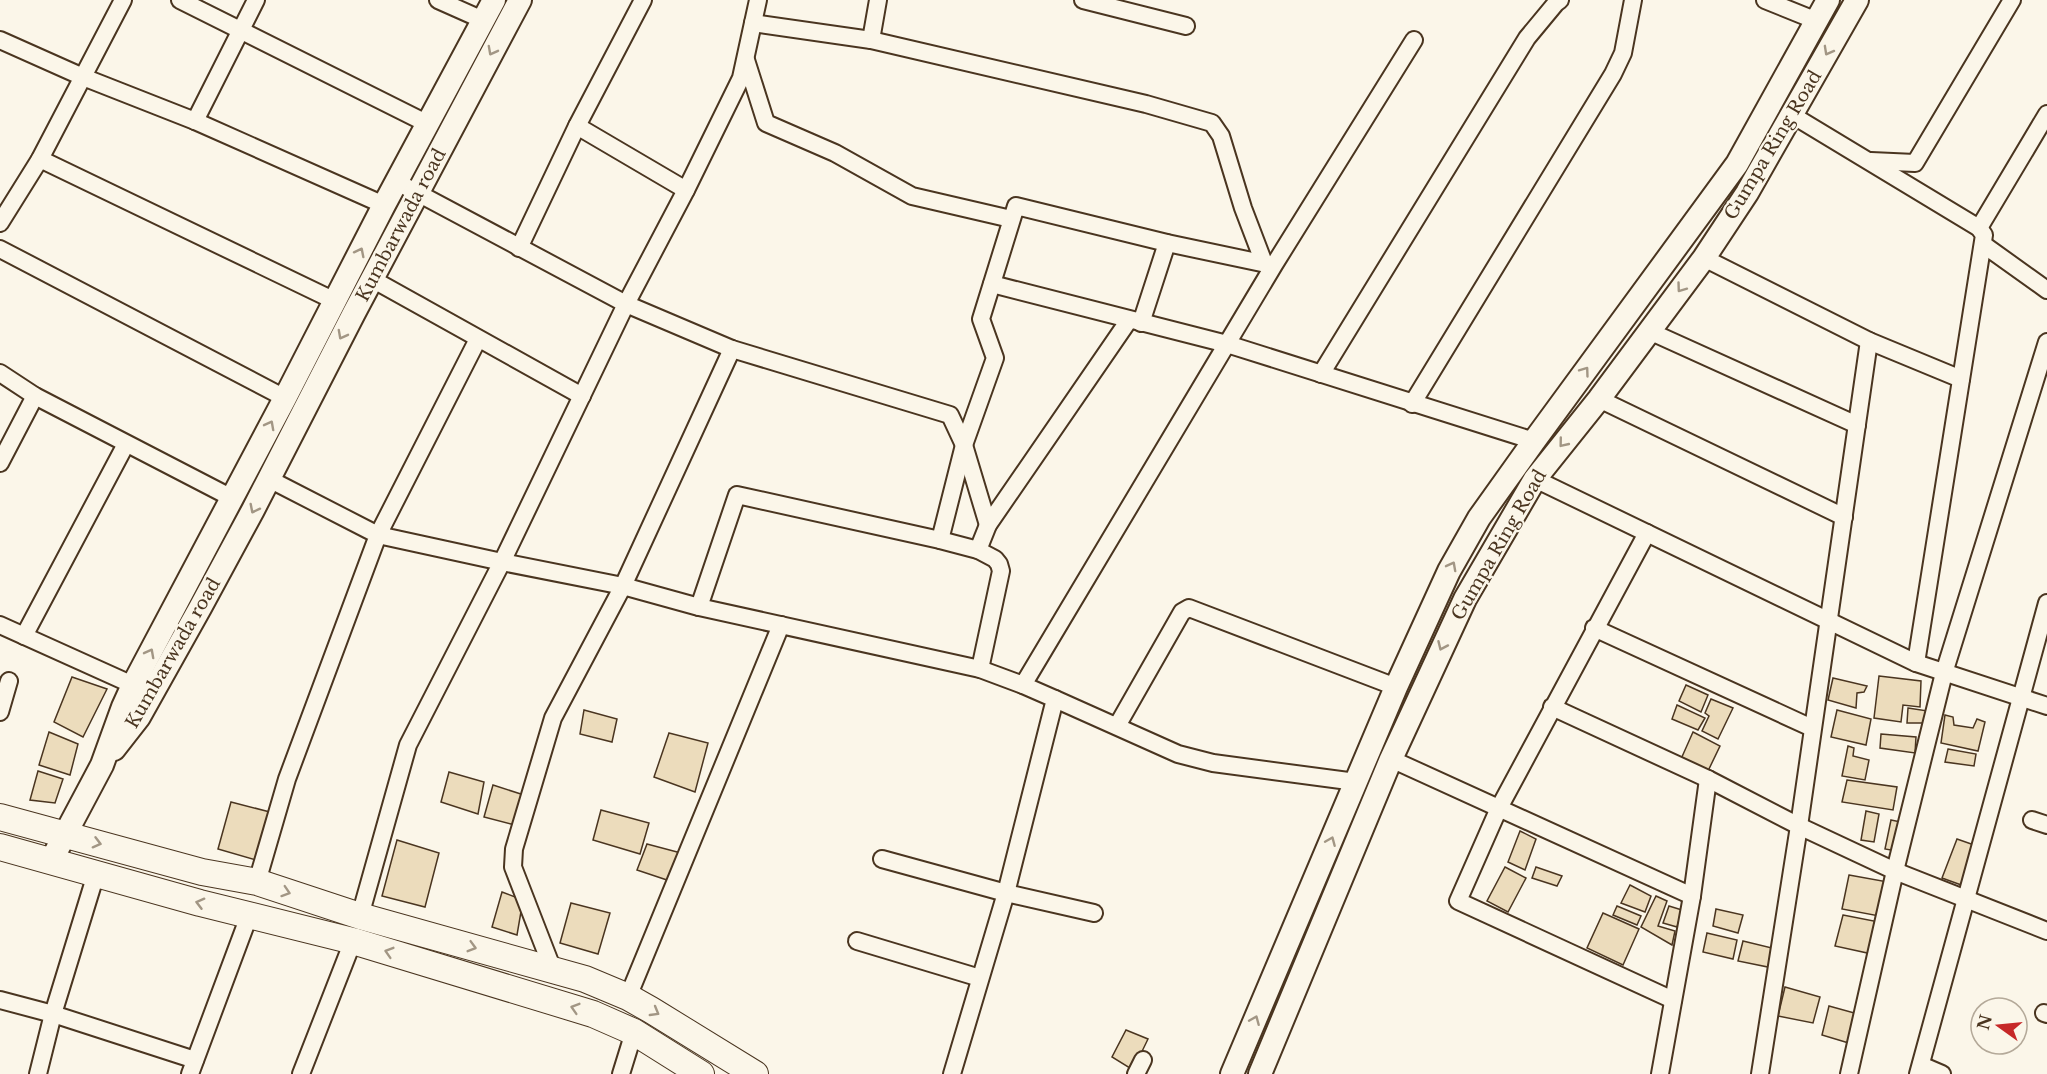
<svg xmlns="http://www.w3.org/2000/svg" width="2047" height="1074" viewBox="0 0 2047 1074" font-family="'Libre Baskerville',serif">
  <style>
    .building { fill: #ecdcbc; stroke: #4a3520; stroke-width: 1.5 }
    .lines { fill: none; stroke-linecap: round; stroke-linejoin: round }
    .street-casing { stroke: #4a3520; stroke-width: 20 }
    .secondary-casing { stroke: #4a3520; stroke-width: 26 }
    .primary-casing { stroke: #4a3520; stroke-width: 28 }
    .street { stroke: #fbf6e9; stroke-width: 16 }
    .secondary { stroke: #fbf6e9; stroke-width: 22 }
    .primary { stroke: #fbf6e9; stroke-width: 26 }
    .oneway { stroke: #a29684 }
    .labels { text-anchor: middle; stroke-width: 4.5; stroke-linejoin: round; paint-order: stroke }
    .street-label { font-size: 18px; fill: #4a3520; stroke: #fbf6e9 }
  </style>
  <rect width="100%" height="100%" fill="#fbf6e9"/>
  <g class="building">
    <polygon points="1879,676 1921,681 1920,707 1903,705 1901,722 1874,718"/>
    <polygon points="72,677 107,689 83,737 54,722"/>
    <polygon points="1833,678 1867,686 1864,692 1857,693 1856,708 1828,700"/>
    <polygon points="1686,685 1708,695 1701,712 1679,701"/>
    <polygon points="1711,699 1733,708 1718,739 1702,731 1709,716 1705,713"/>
    <polygon points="1677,705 1705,718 1698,730 1672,719"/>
    <polygon points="1908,708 1928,711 1925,723 1907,723"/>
    <polygon points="584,710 617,719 612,742 580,734"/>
    <polygon points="1837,710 1871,719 1866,745 1831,737"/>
    <polygon points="1945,715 1953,717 1954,725 1973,728 1977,719 1985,722 1978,751 1941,743"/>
    <polygon points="49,732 78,744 70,775 39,765"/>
    <polygon points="1693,732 1720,746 1708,771 1681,759"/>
    <polygon points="669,733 708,743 695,792 654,777"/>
    <polygon points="1881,734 1916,737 1915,753 1880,748"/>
    <polygon points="1848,746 1854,748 1853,756 1869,760 1865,780 1842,776"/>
    <polygon points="1948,749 1976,754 1974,766 1945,762"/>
    <polygon points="38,771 63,779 55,803 30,800"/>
    <polygon points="449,772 484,782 478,814 441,802"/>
    <polygon points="1847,780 1897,787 1893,810 1842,802"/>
    <polygon points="493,785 524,795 515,825 484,817"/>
    <polygon points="231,802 270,812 256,860 218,849"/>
    <polygon points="601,810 649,823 640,854 593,840"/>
    <polygon points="1866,811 1879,814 1874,842 1861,840"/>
    <polygon points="1891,820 1901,822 1896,851 1885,849"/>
    <polygon points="1520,831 1536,839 1525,870 1508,862"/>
    <polygon points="1957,839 1977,846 1964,886 1942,878"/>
    <polygon points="397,840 439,853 425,907 382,896"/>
    <polygon points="647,844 681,853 670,881 637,870"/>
    <polygon points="1505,867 1526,878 1508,912 1487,901"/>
    <polygon points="1536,867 1562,876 1557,886 1532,878"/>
    <polygon points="1849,875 1888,882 1879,916 1842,909"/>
    <polygon points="1630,885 1651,896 1645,912 1621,903"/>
    <polygon points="502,892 523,900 517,935 492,927"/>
    <polygon points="1656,896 1667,901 1658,926 1675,931 1672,945 1641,927"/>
    <polygon points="571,903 610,913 598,954 560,943"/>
    <polygon points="1617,906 1641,916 1637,925 1613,915"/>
    <polygon points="1669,906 1682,910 1677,927 1663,923"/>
    <polygon points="1716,909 1743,915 1738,933 1713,926"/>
    <polygon points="1603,913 1639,929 1623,965 1587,948"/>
    <polygon points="1843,915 1879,922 1872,954 1835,946"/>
    <polygon points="1707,933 1737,940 1733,959 1703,952"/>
    <polygon points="1743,941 1772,948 1768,967 1738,961"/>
    <polygon points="1785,987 1820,997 1813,1023 1778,1016"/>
    <polygon points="1829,1006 1858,1014 1852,1044 1822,1035"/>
    <polygon points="1126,1030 1148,1039 1133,1070 1112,1057"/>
  </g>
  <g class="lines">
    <defs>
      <g id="street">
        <polyline points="180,0 428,124"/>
        <polyline points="438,0 483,20"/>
        <polyline points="1083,0 1186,26"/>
        <polyline points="1765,0 1817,21"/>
        <polyline points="753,23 871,40 1146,104 1212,123 1221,136 1243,208 1264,263"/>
        <polyline points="0,40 83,77 195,121 384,205"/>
        <polyline points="871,40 878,0"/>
        <polyline points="746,60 766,123 835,153 912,196 1011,219"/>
        <polyline points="1792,115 1979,228 1984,235 1916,663"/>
        <polyline points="195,121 256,0"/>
        <polyline points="577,126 686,190"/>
        <polyline points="40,159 335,301"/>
        <polyline points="1871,161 1915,163 2012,0"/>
        <polyline points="397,182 626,304 732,349 950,415 964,445 988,525"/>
        <polyline points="0,223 40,159 123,0"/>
        <polyline points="1979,228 2047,114"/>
        <polyline points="1984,245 2047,290"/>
        <polyline points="519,248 577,126 643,0"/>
        <polyline points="0,249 285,398"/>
        <polyline points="1704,258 1869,341 1961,379"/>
        <polyline points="372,279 582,396"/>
        <polyline points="992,284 1227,344 1534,441"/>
        <polyline points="1141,323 1167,243"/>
        <polyline points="1649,331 1857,425"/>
        <polyline points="478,339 378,535 502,562 623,586 699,607 980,669 1023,685 1274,265 1414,40"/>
        <polyline points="0,373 35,396 232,498"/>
        <polyline points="1321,374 1527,38 1556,3 1560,0"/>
        <polyline points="1599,399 1844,517"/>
        <polyline points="1412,404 1613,74 1623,53 1633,0"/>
        <polyline points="0,463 35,396"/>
        <polyline points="1535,479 1916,663 2047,706"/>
        <polyline points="1647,533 1499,808 1458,901 1673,1000"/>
        <polyline points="940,540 964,445 995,358 981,319 1016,206 1167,243 1271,265"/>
        <polyline points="978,550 988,525 1129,320"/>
        <polyline points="699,607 737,495 940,540 978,550 995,559 999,564 1001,571 980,669"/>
        <polyline points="0,625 133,685"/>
        <polyline points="1594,628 1812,728"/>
        <polyline points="24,636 126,444"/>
        <polyline points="1055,699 1178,754 1213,763 1356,782"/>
        <polyline points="1552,707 1708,779 1799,826 1895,871 2047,931"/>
        <polyline points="0,712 9,681"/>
        <polyline points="1117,726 1182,612 1189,608 1396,687"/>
        <polyline points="1391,759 1692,896"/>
        <polyline points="2032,820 2047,825"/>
        <polyline points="882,859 1006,893 1094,913"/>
        <polyline points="257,882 287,779 378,535 269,479"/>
        <polyline points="360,916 408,745 502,562 626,304 686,190 741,78 758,0"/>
        <polyline points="857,941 980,978"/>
        <polyline points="553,970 513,867 514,849 553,718 623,586 732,349"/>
        <polyline points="628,997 781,625"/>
        <polyline points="0,1000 53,1014 195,1060"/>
        <polyline points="2044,1013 2047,1014"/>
        <polyline points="1921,1065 1942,1074"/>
        <polyline points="38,1074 53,1014 96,874"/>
        <polyline points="190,1074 249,916"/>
        <polyline points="301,1074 353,941"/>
        <polyline points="621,1074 634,1032"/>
        <polyline points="952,1074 1006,893 1055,699 1023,685"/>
        <polyline points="1136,1074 1143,1060"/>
        <polyline points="1660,1074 1692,896 1708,779"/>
        <polyline points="1760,1074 1799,826 1869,341"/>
        <polyline points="1849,1074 1895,871 1944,673 2047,342"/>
        <polyline points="1918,1074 2047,603"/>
      </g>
      <g id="secondary">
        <polyline points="114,749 139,717 200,608 253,510 354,313 520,0"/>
        <polyline points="51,861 102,765 123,707 133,685 285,398 384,205 494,0"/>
        <polyline points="1232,1074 1396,687 1449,571 1479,518 1534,441 1737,164 1828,0"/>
        <polyline points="1260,1074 1391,759 1465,599 1535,479 1599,399 1704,258 1747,193 1857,0"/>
      </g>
      <g id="primary">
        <polyline points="0,817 202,872 257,882 360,916 585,979 628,997 651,1010 755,1074"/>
        <polyline points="0,847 200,903 353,941 593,1014 634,1032 701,1074"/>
      </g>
    </defs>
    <use href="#street" class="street-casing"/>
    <use href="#secondary" class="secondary-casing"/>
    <use href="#primary" class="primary-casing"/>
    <use href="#street" class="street"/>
    <use href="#secondary" class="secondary"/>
    <use href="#primary" class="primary"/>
  </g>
  <defs><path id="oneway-chevron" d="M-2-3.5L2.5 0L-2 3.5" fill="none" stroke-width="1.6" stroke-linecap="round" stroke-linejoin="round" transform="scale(1.5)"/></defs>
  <g class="oneway">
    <use href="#oneway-chevron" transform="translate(492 51) rotate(118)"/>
    <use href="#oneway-chevron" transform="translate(1828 51) rotate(119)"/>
    <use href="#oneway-chevron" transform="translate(360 252) rotate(-63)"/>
    <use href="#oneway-chevron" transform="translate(1681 288) rotate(126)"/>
    <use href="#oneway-chevron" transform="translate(342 335) rotate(118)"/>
    <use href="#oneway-chevron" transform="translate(1585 371) rotate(-54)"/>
    <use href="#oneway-chevron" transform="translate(270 425) rotate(-62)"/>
    <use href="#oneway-chevron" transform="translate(1563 443) rotate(129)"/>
    <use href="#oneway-chevron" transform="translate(254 509) rotate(117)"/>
    <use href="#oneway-chevron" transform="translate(1452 566) rotate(-62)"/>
    <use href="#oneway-chevron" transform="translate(1442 646) rotate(114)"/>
    <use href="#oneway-chevron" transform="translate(150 653) rotate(-62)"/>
    <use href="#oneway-chevron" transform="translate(1331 841) rotate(-67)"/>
    <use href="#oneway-chevron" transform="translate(97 843) rotate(15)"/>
    <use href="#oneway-chevron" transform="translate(286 892) rotate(18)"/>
    <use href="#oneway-chevron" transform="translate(200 903) rotate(-165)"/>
    <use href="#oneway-chevron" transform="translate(472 947) rotate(16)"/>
    <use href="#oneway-chevron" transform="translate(389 952) rotate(-163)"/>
    <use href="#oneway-chevron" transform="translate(575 1008) rotate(-163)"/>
    <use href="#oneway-chevron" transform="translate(655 1012) rotate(30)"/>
    <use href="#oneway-chevron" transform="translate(1255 1020) rotate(-67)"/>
  </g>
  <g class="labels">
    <g class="street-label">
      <text transform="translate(1773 145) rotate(-59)" y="6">Gumpa Ring Road</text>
      <text transform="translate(401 225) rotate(-62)" y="6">Kumbarwada road</text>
      <text transform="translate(1499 545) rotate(-60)" y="6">Gumpa Ring Road</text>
      <text transform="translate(173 653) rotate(-60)" y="6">Kumbarwada road</text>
    </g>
  </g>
  <g transform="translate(1999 1026) rotate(285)"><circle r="28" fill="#fbf6e9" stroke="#b4a999" stroke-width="1.5"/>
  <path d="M0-4.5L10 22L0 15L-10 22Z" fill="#c62828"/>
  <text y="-9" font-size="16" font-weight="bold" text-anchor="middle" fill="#4a3520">N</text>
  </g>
</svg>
